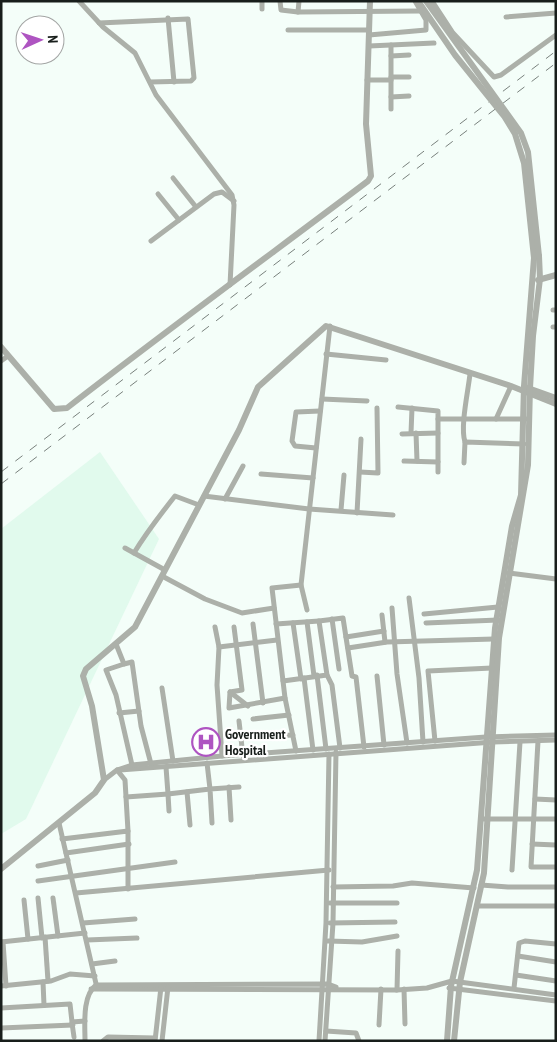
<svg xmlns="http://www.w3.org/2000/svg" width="557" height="1042" viewBox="0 0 557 1042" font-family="'PT Sans Narrow',sans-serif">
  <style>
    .built { fill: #e1faed }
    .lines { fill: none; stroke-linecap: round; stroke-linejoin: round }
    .minor { stroke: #acb0a9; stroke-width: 5 }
    .tertiary { stroke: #acb0a9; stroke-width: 6 }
    .rail { stroke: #79817d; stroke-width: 1; stroke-dasharray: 9 9; stroke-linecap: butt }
    .tertiary-bridge { stroke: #acb0a9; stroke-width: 6 }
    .labels { text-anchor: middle; stroke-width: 4.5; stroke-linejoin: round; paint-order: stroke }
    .poi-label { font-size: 14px; font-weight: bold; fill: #181e1b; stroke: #fff; text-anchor: start }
  </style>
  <rect width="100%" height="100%" fill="#f4fef9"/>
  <polygon class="built" points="100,452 159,539 26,819 1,834 1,529"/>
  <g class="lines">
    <g class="minor">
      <polyline points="79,1 103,27 135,53 156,95 232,195 234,205 230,285"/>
      <polyline points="280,1 281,10 298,12 421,11"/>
      <polyline points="432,1 453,33 494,77 501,75 556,35"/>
      <polyline points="262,9 262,1"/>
      <polyline points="298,12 299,1"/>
      <polyline points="506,17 556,13"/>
      <polyline points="168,18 174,82"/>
      <polyline points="99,23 188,19 194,78 191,81 150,82"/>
      <polyline points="288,30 369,30"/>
      <polyline points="369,35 426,30 426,20 415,1"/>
      <polyline points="391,45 391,109"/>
      <polyline points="369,46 434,43"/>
      <polyline points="391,56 409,55"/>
      <polyline points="391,77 409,77"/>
      <polyline points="367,80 391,80"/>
      <polyline points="391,97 409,96"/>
      <polyline points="173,178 196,207"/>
      <polyline points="158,194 179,220"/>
      <polyline points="151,241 214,194 222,192 234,201"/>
      <polyline points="553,310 556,310"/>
      <polyline points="553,327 556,327"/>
      <polyline points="326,354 386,360"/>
      <polyline points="1,361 8,356"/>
      <polyline points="322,399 367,401"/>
      <polyline points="398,407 438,411 438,472"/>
      <polyline points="438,419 526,419"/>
      <polyline points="496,419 511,386"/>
      <polyline points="411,433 412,408"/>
      <polyline points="416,433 417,461"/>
      <polyline points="402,434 438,433"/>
      <path d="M465,442C460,427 468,392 470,374"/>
      <polyline points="316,448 295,446 292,441 296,412 320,411"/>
      <polyline points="404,461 438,462"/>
      <polyline points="464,463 465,442 524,444"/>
      <polyline points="360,472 378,473 377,408"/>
      <polyline points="261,474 313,478"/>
      <polyline points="204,496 309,509 393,515"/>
      <polyline points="225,499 243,466"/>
      <polyline points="341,510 344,475"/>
      <polyline points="357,513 361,439"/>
      <polyline points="125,548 165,570"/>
      <path d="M134,553C146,533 160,515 175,496L199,505"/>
      <polyline points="509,573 556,579"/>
      <polyline points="162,576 205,599 242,613 274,608"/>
      <polyline points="409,598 419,678 423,742"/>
      <polyline points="392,608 397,674 407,743"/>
      <polyline points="307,610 301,585 330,326"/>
      <polyline points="424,614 498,607"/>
      <polyline points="382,615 385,642"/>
      <polyline points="332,619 339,669"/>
      <polyline points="307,622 314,676"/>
      <polyline points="293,623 301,679"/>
      <polyline points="426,623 498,620"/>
      <polyline points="253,624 263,703"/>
      <polyline points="276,624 319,621"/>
      <polyline points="215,627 219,647 217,685 222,756"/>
      <polyline points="234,627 242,690 230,692 229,708 285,698"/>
      <polyline points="346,637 384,631"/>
      <polyline points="116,644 124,664 106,670 116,695 132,765"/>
      <polyline points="219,647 277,640"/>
      <polyline points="348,648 387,642 494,639"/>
      <polyline points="124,664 132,662 141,726 151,764"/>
      <polyline points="317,675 326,749"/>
      <polyline points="327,675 332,685 340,748"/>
      <polyline points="377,676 384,745"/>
      <polyline points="304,678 313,750"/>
      <polyline points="283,681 327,675 319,621 343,618 352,676 356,677 364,747"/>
      <polyline points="162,688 173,761"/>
      <polyline points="230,692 248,706"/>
      <polyline points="119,713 139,711"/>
      <polyline points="253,719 289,715"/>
      <polyline points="239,721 243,756"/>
      <polyline points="252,737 293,735"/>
      <polyline points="435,741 428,671 492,668"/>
      <polyline points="538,741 531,867 556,867"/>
      <polyline points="296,751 285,698 272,588 301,585"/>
      <polyline points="166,767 168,794 210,789 207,763"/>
      <polyline points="117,770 125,780 128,831"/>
      <polyline points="120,770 493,742 556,740"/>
      <polyline points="104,780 117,770 132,765 222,756 486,737 556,735"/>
      <polyline points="229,787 231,820"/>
      <polyline points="187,792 190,825"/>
      <polyline points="126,797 168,794 169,811"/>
      <polyline points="535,799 556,800"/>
      <polyline points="484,819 556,819"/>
      <polyline points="59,823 97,988"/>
      <polyline points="212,823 210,789 239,787"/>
      <polyline points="62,839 128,831 128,889"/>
      <polyline points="532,844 556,845"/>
      <polyline points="66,853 129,844"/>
      <polyline points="38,866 68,860"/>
      <polyline points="512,870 520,742"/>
      <polyline points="38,881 175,862"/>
      <polyline points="481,885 508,887 556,887"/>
      <polyline points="333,887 393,886 412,883 474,888"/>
      <polyline points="76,893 329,870"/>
      <polyline points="38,898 42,938"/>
      <polyline points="53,898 58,936"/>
      <polyline points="24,900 28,939"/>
      <polyline points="330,903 397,903"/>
      <polyline points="477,906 556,906"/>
      <polyline points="83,923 135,919"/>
      <polyline points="330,923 395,922"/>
      <polyline points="45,937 48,981"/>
      <polyline points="87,940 137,938"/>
      <polyline points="328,941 362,942 397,936"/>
      <polyline points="1,942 85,933"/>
      <polyline points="3,942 6,986"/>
      <polyline points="518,956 556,962"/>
      <polyline points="92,964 115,961"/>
      <polyline points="516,975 556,981"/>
      <polyline points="43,982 44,1005"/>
      <polyline points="1,986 51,981 70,974 95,976"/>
      <polyline points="449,988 556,1001"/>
      <polyline points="514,988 519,943 525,941 556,944"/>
      <polyline points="91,989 397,990 427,988 452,981 556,995"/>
      <polyline points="404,989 405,1024"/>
      <polyline points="397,990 398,951"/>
      <polyline points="1,1008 70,1004 72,1022 85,1021"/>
      <polyline points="72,1023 74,1037"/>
      <polyline points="379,1025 381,989"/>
      <polyline points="1,1028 73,1025"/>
      <polyline points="326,1031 356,1033 359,1041"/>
      <path d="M85,1041C85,1024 82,996 96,985L328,984L336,987"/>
      <polyline points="103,1041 108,1037 155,1038"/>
      <polyline points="155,1041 161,987"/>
      <polyline points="162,1041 168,987"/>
      <polyline points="319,1041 326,923 329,754"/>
      <polyline points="325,1041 333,923 336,752"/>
    </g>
    <g class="tertiary">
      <polyline points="538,280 556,275"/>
      <path d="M1,347L54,409L67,408C166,331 267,257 368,181L371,176L366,124L370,1"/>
      <polyline points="528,388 556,398"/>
      <polyline points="1,869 95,793 104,780 92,706 83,676 86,669 135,627 239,430 258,387 326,326 511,386 556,404"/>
      <polyline points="447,1041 451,986 477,870 495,628 512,526 521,495 524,386 534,258"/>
      <polyline points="454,1041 460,982 484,873 499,638 528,465 530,388 533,336 540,279 539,256"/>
    </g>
    <g class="rail">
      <polyline points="1,472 556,51"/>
      <polyline points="1,484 556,63"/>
    </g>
    <g class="tertiary-bridge">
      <polyline points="418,1 455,55 504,116 515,134 524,163 534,258"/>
      <polyline points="426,1 521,133 528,152 539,256"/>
    </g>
  </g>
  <defs>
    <symbol id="hospital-ring" viewBox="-11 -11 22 22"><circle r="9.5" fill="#fff" stroke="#ae54c1" stroke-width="1.5"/><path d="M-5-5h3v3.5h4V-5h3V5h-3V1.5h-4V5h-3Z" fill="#ae54c1"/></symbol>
  </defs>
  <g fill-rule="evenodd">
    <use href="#hospital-ring" x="190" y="726" width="32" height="32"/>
  </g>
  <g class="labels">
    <g class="poi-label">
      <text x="225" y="739">Government<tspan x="225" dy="16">Hospital</tspan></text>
    </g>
  </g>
  <rect width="557" height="1042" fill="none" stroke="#181e1b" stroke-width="5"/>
  <g transform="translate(40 40) rotate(87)"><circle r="24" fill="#ffffff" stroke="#a3a5a4"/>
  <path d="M0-4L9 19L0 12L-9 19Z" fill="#ae54c1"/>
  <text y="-8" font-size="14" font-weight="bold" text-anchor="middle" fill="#181e1b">N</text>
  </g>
</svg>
